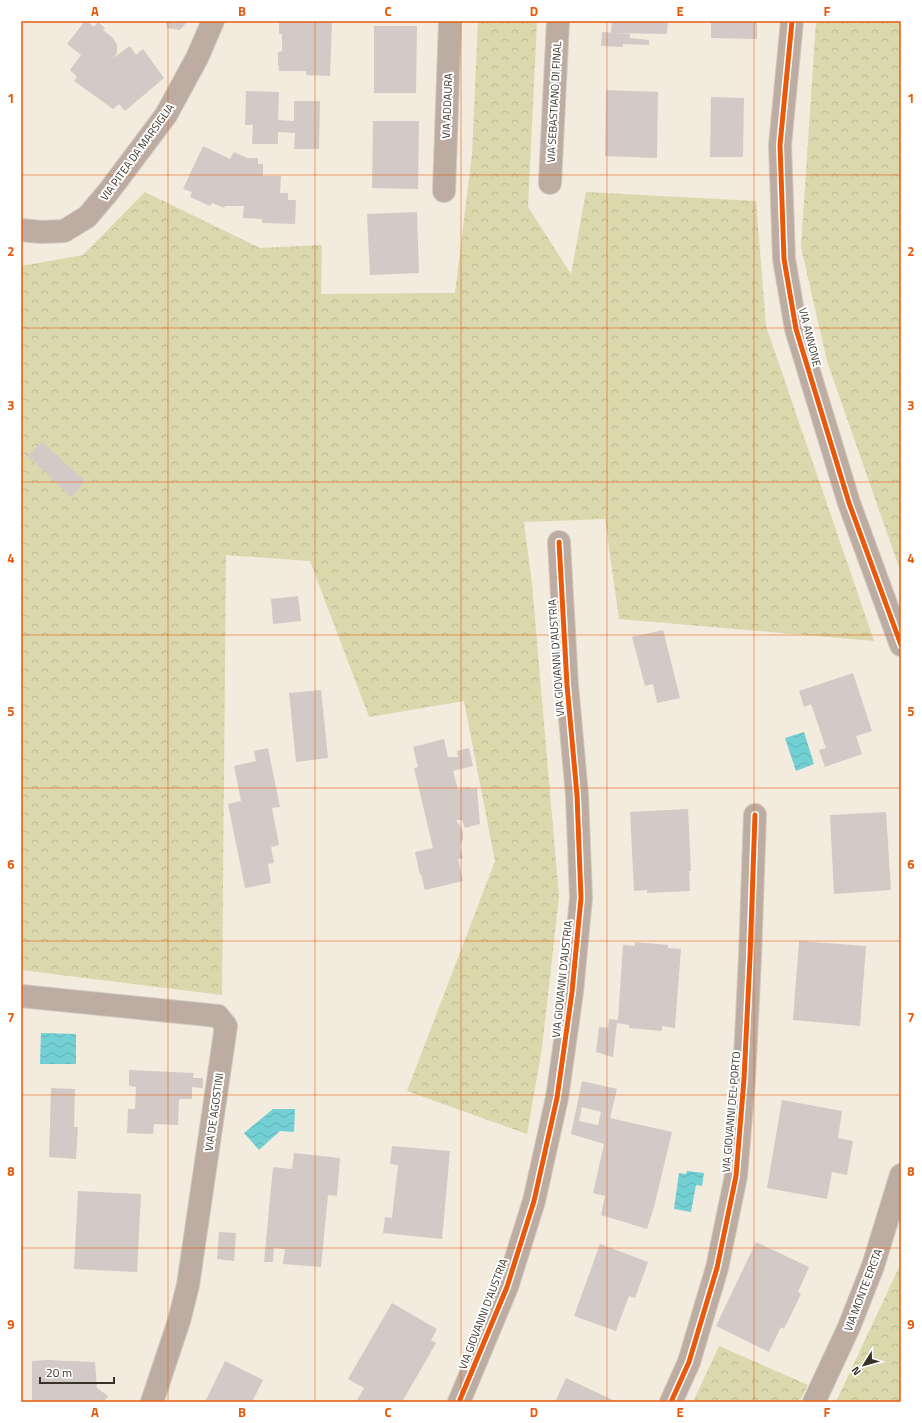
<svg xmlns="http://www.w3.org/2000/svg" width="922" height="1423" viewBox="0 0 922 1423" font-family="'Titillium Web',sans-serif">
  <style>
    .forest { fill: url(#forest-crowns) }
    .water { fill: url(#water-waves) }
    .building { fill: #d3cac7; fill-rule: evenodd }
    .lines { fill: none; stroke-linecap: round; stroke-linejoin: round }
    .minor-casing { stroke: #d0c9bf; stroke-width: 24 }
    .minor { stroke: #bdaca2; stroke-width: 22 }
    .cycleway-casing { stroke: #fff; stroke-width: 8 }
    .cycleway { stroke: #e8590c; stroke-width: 5 }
    .grid { fill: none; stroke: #e8590c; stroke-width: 1; stroke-opacity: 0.55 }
    .labels { text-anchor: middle; stroke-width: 4; stroke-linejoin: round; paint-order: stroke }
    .street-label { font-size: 11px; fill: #383229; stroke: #fff }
    .neatline { fill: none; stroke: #e8590c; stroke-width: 1.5 }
    .grid-label { font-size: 13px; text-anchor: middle; font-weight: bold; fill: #e8590c }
  </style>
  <defs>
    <pattern id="forest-crowns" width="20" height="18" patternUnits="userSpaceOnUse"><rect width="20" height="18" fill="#dad8ac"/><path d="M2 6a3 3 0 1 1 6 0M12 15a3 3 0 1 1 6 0" fill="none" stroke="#bcba94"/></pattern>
    <pattern id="water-waves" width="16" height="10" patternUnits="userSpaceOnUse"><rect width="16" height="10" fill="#72cfd4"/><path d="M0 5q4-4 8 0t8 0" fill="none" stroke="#63b2b6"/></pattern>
  </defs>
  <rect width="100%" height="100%" fill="#f3ebde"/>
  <g class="forest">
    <polygon points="478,21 537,21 528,207 571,274 586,192 756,201 766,326 874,641 619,619 605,519 524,522 532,584 559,897 542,1048 527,1134 407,1091 495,861 464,701 369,717 310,561 226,555 222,995 21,970 21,744 22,674 21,659 21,266 83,255 145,192 260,248 322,245 321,294 455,293 472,154"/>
    <polygon points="816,21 901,21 901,573 827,361 801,247"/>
    <polygon points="901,1263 901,1402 836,1402"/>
    <polygon points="719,1346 808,1385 799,1402 693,1402"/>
  </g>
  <g class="water">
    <polygon points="804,732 814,764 796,771 785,738"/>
    <polygon points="41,1033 76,1034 76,1064 40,1064"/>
    <polygon points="273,1109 295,1109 294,1132 280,1131 259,1150 244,1133"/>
    <polygon points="687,1171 704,1173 702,1186 696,1185 691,1212 674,1209 679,1173 686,1174"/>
  </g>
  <g class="building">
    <polygon points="85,21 87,21 94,27 98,22 105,28 103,30 113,38 117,45 117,53 113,58 130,46 136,55 143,49 164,78 125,111 119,104 113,109 74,81 77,77 70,70 81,55 67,44"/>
    <polygon points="166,21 188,21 180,30 167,28"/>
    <polygon points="279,21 332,21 330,76 306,75 306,71 279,71 279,66 278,67 278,52 282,51 282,34 279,34"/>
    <polygon points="612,21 668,21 667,34 611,33"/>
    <polygon points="711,21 757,21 757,39 711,38"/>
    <polygon points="374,26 417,26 416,93 374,93"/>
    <polygon points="602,32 630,34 630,38 649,40 649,45 623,44 623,47 601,46"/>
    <polygon points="606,90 658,92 657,158 605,156"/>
    <polygon points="246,91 279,92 278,120 294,121 294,101 320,101 319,149 294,149 295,133 278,132 278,144 252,144 253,125 245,125"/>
    <polygon points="711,97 744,98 743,157 710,157"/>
    <polygon points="373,121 419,121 418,189 372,188"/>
    <polygon points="203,146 230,159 234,152 247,158 258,158 258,164 263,164 263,176 281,176 280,193 288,193 288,200 296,200 295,224 262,223 262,219 243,218 244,206 225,206 224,208 212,203 210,206 190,197 192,192 183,189"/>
    <polygon points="417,212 419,273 370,275 367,214"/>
    <polygon points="42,442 85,481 71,497 28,456"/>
    <polygon points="298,596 301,621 273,624 271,599"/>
    <polygon points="663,630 680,698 657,703 653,684 645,686 632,637"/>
    <polygon points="853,673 872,731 856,736 862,754 825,767 819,750 826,748 811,704 804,707 799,691"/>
    <polygon points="321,690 328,758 296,762 289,693"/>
    <polygon points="444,739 448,757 458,757 457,751 469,748 473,766 453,771 458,789 470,787 470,789 477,788 480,824 465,828 462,820 456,820 460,826 463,832 463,839 460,846 463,858 458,859 463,881 425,890 421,874 420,875 415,852 433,848 414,768 418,767 413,747"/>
    <polygon points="268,748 280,807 272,808 279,845 271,847 274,863 268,864 271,883 245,888 228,804 241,801 234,766 256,761 254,751"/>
    <polygon points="688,809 691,871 689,871 690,891 647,893 647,890 634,891 630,812"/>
    <polygon points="886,812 891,890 834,894 830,815"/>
    <polygon points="799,941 866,946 860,1026 793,1020"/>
    <polygon points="635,942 668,945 668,948 681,949 675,1028 662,1026 662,1031 629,1028 629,1025 617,1023 613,1057 596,1052 599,1027 608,1028 609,1019 618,1020 623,945 635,946"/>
    <polygon points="129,1070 194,1073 193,1078 203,1078 203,1088 192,1087 192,1099 179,1099 178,1125 154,1124 153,1134 127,1133 128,1109 135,1109 136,1087 129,1086"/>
    <path d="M582,1081L617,1089L610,1118L672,1132L654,1207L647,1229L601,1215L605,1196L593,1193L604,1144L571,1134ZM582,1107L601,1112L598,1125L579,1121Z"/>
    <polygon points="51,1088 75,1089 74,1127 78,1127 76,1159 49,1157"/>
    <polygon points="782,1100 842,1111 838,1138 853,1141 847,1175 832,1172 827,1199 767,1188"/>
    <polygon points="392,1146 450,1151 442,1239 383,1233 385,1217 392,1218 398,1165 390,1164"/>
    <polygon points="294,1153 340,1158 337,1196 328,1195 321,1267 283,1264 285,1249 274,1248 273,1262 264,1262 273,1167 292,1169"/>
    <polygon points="78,1191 141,1194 137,1272 74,1269"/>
    <polygon points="219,1232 236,1233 234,1261 217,1259"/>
    <polygon points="756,1242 809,1267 798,1292 801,1294 784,1329 781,1327 769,1352 716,1326"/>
    <polygon points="600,1244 648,1262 635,1298 629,1296 616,1331 574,1316"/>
    <polygon points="392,1303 437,1329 431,1340 436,1343 402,1402 356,1402 364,1388 348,1379"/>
    <polygon points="47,1360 95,1362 97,1388 108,1396 104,1402 30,1402 32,1399 32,1361"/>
    <polygon points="225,1361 263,1380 252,1402 205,1402"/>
    <polygon points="566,1378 615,1401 614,1402 555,1402"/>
  </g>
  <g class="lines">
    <defs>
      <g id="minor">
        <polyline points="792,21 780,145 784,259 796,329 849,503 901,645"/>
        <polyline points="550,183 558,21"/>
        <polyline points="444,191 450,21"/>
        <polyline points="21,230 41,232 64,231 87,217 109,191 166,115 197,58 213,21"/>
        <polyline points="21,996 218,1016 226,1026 188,1285 179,1321 152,1402"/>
        <polyline points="459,1402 507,1287 534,1201 557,1098 572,992 581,898 577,795 567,685 559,542"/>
        <polyline points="671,1402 689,1362 717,1268 736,1176 744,1079 750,957 755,815"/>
        <polyline points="814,1402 849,1327 873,1266 901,1175"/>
      </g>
    </defs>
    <use href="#minor" class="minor-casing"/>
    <use href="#minor" class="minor"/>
    <defs>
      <g id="cycleway">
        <polyline points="792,21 780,145 784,259 796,329 849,503 901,645"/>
        <polyline points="459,1402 507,1287 534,1201 557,1098 572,992 581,898 577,795 567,685 559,542"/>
        <polyline points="671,1402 689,1362 717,1268 736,1176 744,1079 750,957 755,815"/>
      </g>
    </defs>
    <use href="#cycleway" class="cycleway-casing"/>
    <use href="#cycleway" class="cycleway"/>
  </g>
  <path class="grid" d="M168,21V1402M315,21V1402M461,21V1402M607,21V1402M754,21V1402M21,175H901M21,328H901M21,482H901M21,635H901M21,788H901M21,941H901M21,1095H901M21,1248H901"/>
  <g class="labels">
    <g class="street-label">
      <text transform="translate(554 102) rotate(-87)" y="4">VIA SEBASTIANO DI FINAL</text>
      <text transform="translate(447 106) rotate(-88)" y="4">VIA ADDAURA</text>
      <text transform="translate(137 152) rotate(-54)" y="4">VIA PITEA DA MARSIGLIA</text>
      <text transform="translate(810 337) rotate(76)" y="4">VIA ANNONE</text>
      <text transform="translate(556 658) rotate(-94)" y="4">VIA GIOVANNI D'AUSTRIA</text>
      <text transform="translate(562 979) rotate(-84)" y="4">VIA GIOVANNI D'AUSTRIA</text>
      <text transform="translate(214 1112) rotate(-82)" y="4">VIA DE AGOSTINI</text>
      <text transform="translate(731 1112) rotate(-85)" y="4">VIA GIOVANNI DEL PORTO</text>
      <text transform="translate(863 1290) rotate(-69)" y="4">VIA MONTE ERCTA</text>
      <text transform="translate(483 1314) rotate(-69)" y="4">VIA GIOVANNI D'AUSTRIA</text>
    </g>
  </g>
  <rect width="922" height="1423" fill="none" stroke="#ffffff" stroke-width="44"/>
  <g transform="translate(864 1365) rotate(233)" stroke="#ffffff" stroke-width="3" paint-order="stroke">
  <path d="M0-3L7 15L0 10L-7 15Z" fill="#383229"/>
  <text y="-6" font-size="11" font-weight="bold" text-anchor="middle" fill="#383229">N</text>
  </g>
  <path d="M40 1377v6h74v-6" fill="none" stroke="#383229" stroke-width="2"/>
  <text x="46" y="1377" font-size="12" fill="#383229" stroke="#ffffff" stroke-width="3" paint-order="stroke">20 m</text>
  <rect x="22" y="22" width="878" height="1379" class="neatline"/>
  <g class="grid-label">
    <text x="95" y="16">A</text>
    <text x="242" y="16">B</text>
    <text x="388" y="16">C</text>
    <text x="534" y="16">D</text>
    <text x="680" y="16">E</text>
    <text x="827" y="16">F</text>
    <text x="11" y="103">1</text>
    <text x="911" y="103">1</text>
    <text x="11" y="256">2</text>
    <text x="911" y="256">2</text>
    <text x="11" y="410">3</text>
    <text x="911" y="410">3</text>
    <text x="11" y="563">4</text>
    <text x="911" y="563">4</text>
    <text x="11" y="716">5</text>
    <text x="911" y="716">5</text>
    <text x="11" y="869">6</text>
    <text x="911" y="869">6</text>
    <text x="11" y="1022">7</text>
    <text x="911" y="1022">7</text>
    <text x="11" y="1176">8</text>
    <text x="911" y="1176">8</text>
    <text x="11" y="1329">9</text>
    <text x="911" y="1329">9</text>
    <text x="95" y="1417">A</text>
    <text x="242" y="1417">B</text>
    <text x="388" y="1417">C</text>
    <text x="534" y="1417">D</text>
    <text x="680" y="1417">E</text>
    <text x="827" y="1417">F</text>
  </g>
</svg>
